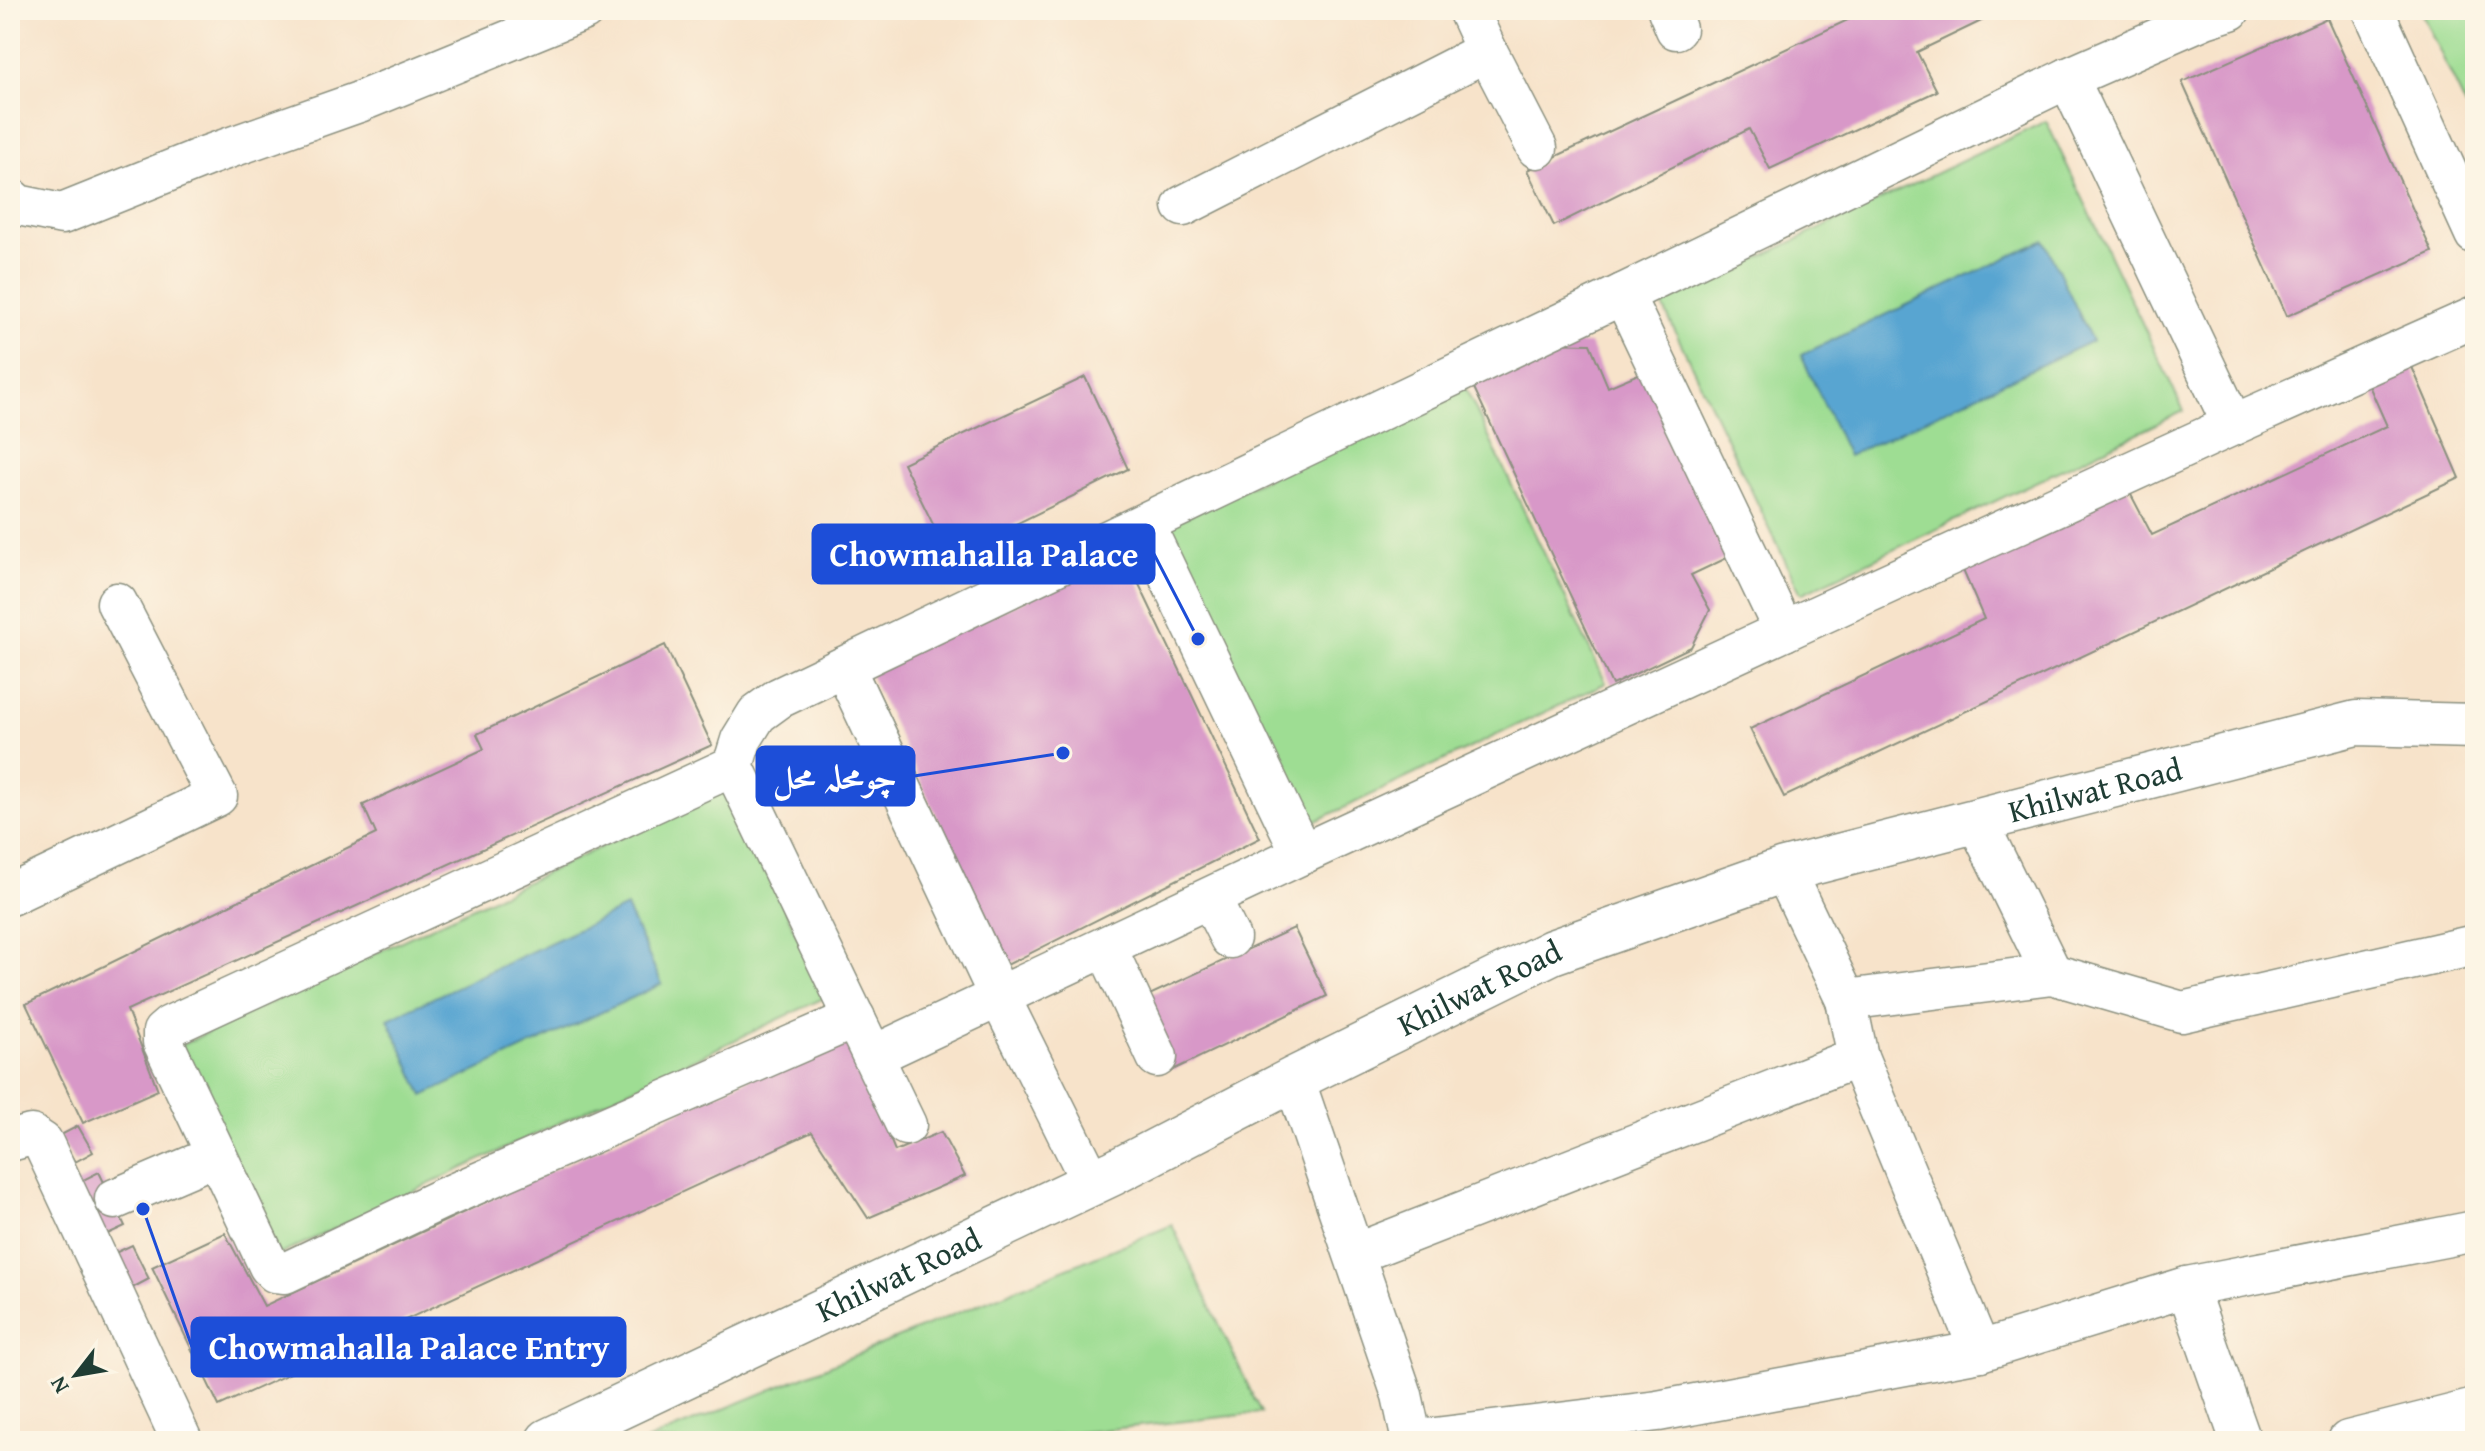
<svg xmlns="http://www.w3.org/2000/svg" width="2485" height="1451" viewBox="0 0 2485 1451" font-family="'Gentium Book Plus',Amiri,serif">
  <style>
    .green { fill: #9edd93; stroke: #5e8d64; stroke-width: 2 }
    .water { fill: #59a5d1; stroke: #3c7182; stroke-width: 2 }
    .building { fill: #d898c8 }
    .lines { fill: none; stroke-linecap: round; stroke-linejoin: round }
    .minor-casing { stroke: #8b907f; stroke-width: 43 }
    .major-casing { stroke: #8b907f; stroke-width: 47 }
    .minor { stroke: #fff; stroke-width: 40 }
    .major { stroke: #fff; stroke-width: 44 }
    .labels { text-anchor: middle; stroke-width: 8; stroke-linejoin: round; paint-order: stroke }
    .street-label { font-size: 32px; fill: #1f3d34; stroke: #fcf5e5 }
    .leader { fill: none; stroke: #1d4ed8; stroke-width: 3 }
    .callout-dot { fill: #1d4ed8; stroke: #fcf5e5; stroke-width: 3 }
    .callout { fill: #1d4ed8; stroke: #1d4ed8; stroke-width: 3 }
    .callout-label { font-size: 34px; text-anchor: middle; font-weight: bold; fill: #fff }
  </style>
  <rect width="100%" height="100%" fill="#fcf5e5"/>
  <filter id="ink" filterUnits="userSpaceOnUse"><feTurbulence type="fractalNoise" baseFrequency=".0125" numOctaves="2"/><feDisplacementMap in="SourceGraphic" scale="16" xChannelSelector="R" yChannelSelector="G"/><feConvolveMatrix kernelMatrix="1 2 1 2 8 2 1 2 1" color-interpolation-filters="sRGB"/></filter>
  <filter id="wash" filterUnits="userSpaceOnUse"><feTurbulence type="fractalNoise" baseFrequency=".006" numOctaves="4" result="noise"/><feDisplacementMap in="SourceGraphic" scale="32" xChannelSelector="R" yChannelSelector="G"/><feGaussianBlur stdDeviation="1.8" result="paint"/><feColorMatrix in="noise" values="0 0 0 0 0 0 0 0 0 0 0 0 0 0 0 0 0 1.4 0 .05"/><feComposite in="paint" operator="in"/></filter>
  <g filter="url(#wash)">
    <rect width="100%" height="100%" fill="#f7e3ca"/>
    <g class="green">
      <polygon points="2420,10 2475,10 2475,125"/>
      <polygon points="2046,121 2184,411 1801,594 1662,304"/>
      <polygon points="1464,385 1606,683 1306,826 1164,527"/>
      <polygon points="728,787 826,997 279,1255 181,1045"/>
      <polygon points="1172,1225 1261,1413 999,1441 646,1441"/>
    </g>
    <g class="water">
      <polygon points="2044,240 2092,341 1848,456 1801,355"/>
      <polygon points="626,907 662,984 423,1096 388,1019"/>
    </g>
    <g id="blocks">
      <g class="building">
        <polygon points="1869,10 2004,10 1917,52 1937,91 1770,169 1749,129 1554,226 1527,170"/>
        <polygon points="2327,18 2432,252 2287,316 2182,82"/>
        <polygon points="1538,343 1590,344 1608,387 1643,372 1727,558 1691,575 1710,610 1691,647 1612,685 1468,375"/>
        <polygon points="2409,360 2460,478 1784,797 1750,729 1984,619 1962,568 2127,487 2152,535 2387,426 2367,381"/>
        <polygon points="1085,377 1128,469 949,557 903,463"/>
        <polygon points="1126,557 1260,838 1007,965 867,668"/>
        <polygon points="665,645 712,745 127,1010 158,1090 83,1123 26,1004 376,834 363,805 484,749 477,734"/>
        <polygon points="1294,928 1327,996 1173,1070 1145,997"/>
        <polygon points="846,1033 895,1151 941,1132 965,1176 868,1218 812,1132 219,1406 152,1267 225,1233 264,1306"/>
        <polygon points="78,1126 93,1152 75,1162 59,1136"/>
        <polygon points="99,1172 125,1226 99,1238 73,1185"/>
        <polygon points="132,1245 149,1279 130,1289 115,1253"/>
      </g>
    </g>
  </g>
  <g filter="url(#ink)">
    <use href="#blocks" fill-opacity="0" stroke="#8b907f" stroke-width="2"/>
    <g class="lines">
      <defs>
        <g id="minor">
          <polyline points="1468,10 1487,51"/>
          <polyline points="1668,10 1676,29"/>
          <polyline points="2373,10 2475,234"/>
          <polyline points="2068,78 2233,425"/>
          <polyline points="10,198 18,205 62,214 209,155 359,102 584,10"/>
          <polyline points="1183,206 1487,51 1537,148"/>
          <polyline points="1623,294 1784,631"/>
          <polyline points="1144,524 1302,854"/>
          <polyline points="844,667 1000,998 1092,1183"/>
          <polyline points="733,766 170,1026 163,1032 163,1042 269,1266 275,1272 285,1273 439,1200 855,1018"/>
          <polyline points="1977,821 2052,974"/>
          <polyline points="1784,870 1846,1000 1858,1057 1980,1351"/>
          <polyline points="10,895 217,796 117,603"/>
          <polyline points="1210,898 1230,938"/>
          <polyline points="1106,947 1157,1057"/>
          <polyline points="1846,1000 2052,974 2182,1012 2475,945"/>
          <polyline points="873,1056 1302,854 1784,631 2233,425 2475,317"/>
          <polyline points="1294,1079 1402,1395 1412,1441"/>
          <polyline points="906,1125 733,766 741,740 757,714 779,698 1623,294 2068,78 2205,18 2230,10"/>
          <polyline points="10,1141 31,1135 43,1143 182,1441"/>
          <polyline points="115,1199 215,1156"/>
          <polyline points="1355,1254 1858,1057"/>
          <polyline points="2187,1287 2241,1441"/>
          <polyline points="1410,1441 1658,1411 1980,1351 2187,1287 2475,1231"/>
          <polyline points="2348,1441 2475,1409"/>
        </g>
        <g id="major">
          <path id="s1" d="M548,1441L1113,1173L1294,1079L1552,952L1784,870L2356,723L2475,726"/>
        </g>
      </defs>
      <use href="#minor" class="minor-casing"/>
      <use href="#major" class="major-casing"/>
      <use href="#minor" class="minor"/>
      <use href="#major" class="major"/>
    </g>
  </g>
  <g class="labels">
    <g class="street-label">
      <text dy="11" stroke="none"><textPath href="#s1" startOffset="1684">Khilwat Road</textPath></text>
      <text dy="11" stroke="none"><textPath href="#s1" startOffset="1036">Khilwat Road</textPath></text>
      <text dy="11" stroke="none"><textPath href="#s1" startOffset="388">Khilwat Road</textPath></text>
    </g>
  </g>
  <path class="leader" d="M1198 639L1154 554M1063 753L914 776M143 1209L192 1347"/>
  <g class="callout-dot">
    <circle cx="1198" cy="639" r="8"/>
    <circle cx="1063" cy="753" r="8"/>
    <circle cx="143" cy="1209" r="8"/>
  </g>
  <g class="callout">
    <rect x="813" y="525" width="341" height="58" rx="8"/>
    <rect x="757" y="747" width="157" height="58" rx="8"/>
    <rect x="192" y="1318" width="433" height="58" rx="8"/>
  </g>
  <g class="callout-label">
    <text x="984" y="566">Chowmahalla Palace</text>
    <text x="835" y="788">چومحلہ محل</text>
    <text x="409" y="1359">Chowmahalla Palace Entry</text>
  </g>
  <rect width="2485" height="1451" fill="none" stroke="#fcf5e5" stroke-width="40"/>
  <g transform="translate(76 1375) rotate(239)" stroke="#fcf5e5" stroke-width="6" paint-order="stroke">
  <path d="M0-6L14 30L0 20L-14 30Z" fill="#1f3d34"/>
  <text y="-12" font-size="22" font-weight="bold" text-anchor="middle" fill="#1f3d34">N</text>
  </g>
</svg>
